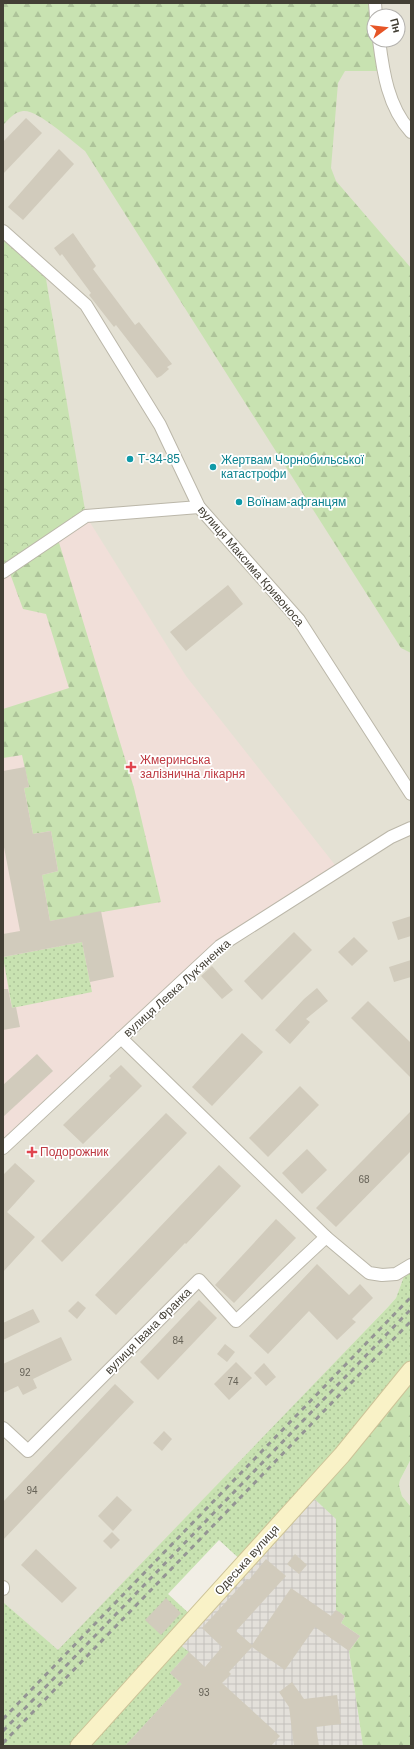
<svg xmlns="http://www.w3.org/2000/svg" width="414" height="1749" viewBox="0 0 414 1749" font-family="Helvetica,sans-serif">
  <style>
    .residential { fill: #e4e1d4; fill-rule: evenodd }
    .industrial { fill: url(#industrial-grid) }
    .medical { fill: #f1dfd9 }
    .grass { fill: url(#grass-dots) }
    .forest { fill: url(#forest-firs) }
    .park { fill: url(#park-crowns) }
    .building { fill: #d1cbbc }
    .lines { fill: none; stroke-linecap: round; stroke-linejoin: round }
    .street-casing { stroke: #bbb7a9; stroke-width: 14 }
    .secondary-casing { stroke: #cdc398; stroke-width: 19 }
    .street { stroke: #fff; stroke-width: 12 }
    .secondary { stroke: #f9f2c7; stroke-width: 17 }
    .rail { stroke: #949494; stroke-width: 3; stroke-dasharray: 5 5; stroke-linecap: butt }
    .culture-dot { fill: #0f9aa8; stroke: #fff; stroke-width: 1.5 }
    .health-dot { fill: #e0444e; stroke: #fff; stroke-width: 1.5 }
    .labels { text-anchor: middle; stroke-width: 3.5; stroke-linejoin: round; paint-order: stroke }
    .number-label { font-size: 10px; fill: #666257 }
    .culture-label { font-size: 12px; fill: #0d838f; stroke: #fff; text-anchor: start }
    .street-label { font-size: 12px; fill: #433f35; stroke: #fff }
    .health-label { font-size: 12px; fill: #be3a42; stroke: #fff; text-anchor: start }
  </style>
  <defs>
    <pattern id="industrial-grid" width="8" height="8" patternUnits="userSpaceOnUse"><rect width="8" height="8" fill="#e3e0da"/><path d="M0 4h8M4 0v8" fill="none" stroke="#c4c1bc"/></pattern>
    <pattern id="grass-dots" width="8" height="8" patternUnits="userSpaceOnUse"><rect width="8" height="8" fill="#c8e2b1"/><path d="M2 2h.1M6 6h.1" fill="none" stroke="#adc399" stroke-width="1.8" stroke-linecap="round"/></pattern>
    <pattern id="forest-firs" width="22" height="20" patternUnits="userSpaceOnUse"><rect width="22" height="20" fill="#c8e2b1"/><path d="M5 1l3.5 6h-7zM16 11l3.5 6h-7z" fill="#adc399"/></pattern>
    <pattern id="park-crowns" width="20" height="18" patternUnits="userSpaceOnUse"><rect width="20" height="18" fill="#c8e2b1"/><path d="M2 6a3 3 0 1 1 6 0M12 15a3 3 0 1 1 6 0" fill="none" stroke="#adc399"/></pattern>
  </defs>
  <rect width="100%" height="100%" fill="#f1eee5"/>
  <g class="residential">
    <path d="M3,3H411V1265L407,1268L396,1298L388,1307L58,1651L3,1602ZM374,16H398V40H374Z"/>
    <polygon points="411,1459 411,1507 402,1496 399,1485 400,1480"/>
  </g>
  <polygon class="industrial" points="308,1493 337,1519 336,1609 345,1616 341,1623 360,1636 349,1651 363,1746 79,1746"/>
  <polygon class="medical" points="86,516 186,676 339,870 220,946 3,1148 3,572"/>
  <g class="grass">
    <polygon points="82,942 92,992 12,1008 3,957"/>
    <polygon points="411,1265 411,1370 244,1563 219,1540 168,1594 194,1618 174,1640 189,1652 170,1673 182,1684 125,1746 3,1746 3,1602 58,1650 388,1307 396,1298 407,1268"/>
  </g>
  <g class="forest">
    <path d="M3,3H375L374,40L383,71H345L338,83L331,168L336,181L411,268V653L401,648L85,151C72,141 37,109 23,111C14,112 9,119 3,125Z"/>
    <polygon points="57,536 134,788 161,902 50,921 42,875 58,871 51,831 33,834 24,788 29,787 22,755 3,758 3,709 69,688 46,614 23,609 8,568"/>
    <polygon points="411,1370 411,1459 400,1480 399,1485 402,1496 411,1507 411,1746 363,1746 349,1651 360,1636 341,1623 345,1616 336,1610 336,1519 308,1493"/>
  </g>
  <polygon class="park" points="3,231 44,267 86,516 3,572"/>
  <g class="building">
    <polygon points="26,118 42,133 3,174 3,142"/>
    <polygon points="59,149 74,164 23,220 8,207"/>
    <polygon points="73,233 96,266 93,269 135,325 139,322 172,364 167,367 169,369 161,376 157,378 116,325 114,327 89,295 91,293 62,254 60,256 54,248"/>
    <polygon points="228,585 243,604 186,651 170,632"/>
    <polygon points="25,767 29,787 24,788 33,834 51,831 58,871 42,875 50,921 101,911 114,977 90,982 82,942 3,957 3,934 20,931 3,842 3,771"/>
    <polygon points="411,916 411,936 398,940 392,922"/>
    <polygon points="294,932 312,950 262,1000 244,981"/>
    <polygon points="354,937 368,951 352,966 338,952"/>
    <polygon points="411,960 411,977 394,982 389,967"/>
    <polygon points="212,966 233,990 222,999 201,976"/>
    <polygon points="317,988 328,1001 306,1019 310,1022 290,1044 275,1030 304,999"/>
    <polygon points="3,989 8,989 12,1008 16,1007 20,1027 3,1030"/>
    <polygon points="368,1001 411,1043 411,1078 351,1018"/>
    <polygon points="242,1033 263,1052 212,1106 192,1087"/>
    <polygon points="37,1054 53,1071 3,1117 3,1085"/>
    <polygon points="121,1065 142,1086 83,1144 63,1125 111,1078 109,1076"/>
    <polygon points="300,1086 319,1105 268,1157 249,1138"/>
    <polygon points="411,1111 411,1151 336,1227 316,1208"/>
    <polygon points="166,1113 187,1133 62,1262 41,1241"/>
    <polygon points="307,1149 327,1170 302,1194 282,1173"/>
    <polygon points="15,1163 35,1181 7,1212 35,1237 3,1272 3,1175"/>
    <polygon points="219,1165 241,1186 186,1244 185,1243 116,1315 95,1295"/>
    <polygon points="276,1219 296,1238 234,1303 215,1285"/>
    <polygon points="317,1264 349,1295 360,1284 373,1298 352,1319 356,1322 337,1340 309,1311 268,1354 249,1336"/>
    <polygon points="199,1300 217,1318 158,1380 140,1362"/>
    <polygon points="78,1301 86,1308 77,1319 68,1311"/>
    <polygon points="33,1309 40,1322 3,1340 3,1323"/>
    <polygon points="61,1337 72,1360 33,1379 37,1388 23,1395 18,1386 3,1393 3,1364"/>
    <polygon points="225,1344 235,1352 227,1362 217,1354"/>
    <polygon points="236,1362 252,1378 229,1400 214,1384"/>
    <polygon points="264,1363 276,1377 266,1386 254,1373"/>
    <polygon points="115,1384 134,1402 3,1540 3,1502"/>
    <polygon points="164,1431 172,1439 162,1451 153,1443"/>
    <polygon points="117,1496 132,1510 113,1531 98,1516"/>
    <polygon points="112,1532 120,1540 111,1549 103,1541"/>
    <polygon points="36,1549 77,1588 62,1603 21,1565"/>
    <polygon points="295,1554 307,1565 299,1574 287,1564"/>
    <polygon points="266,1559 286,1576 236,1631 252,1645 291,1588 331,1616 336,1610 345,1616 341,1623 360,1636 349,1651 315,1627 285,1670 252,1647 229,1672 231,1674 222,1683 280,1736 271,1746 125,1746 182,1684 170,1673 189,1652 205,1667 222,1647 202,1628 247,1579 249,1580"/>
    <polygon points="166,1598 181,1613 161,1635 145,1620"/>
    <polygon points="292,1682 304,1699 337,1695 341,1724 316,1727 319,1746 294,1746 289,1707 279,1692"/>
  </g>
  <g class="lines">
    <defs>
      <g id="street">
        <polyline points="375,3 376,16"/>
        <path d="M379,40C383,72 388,107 411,132"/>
        <polyline points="3,231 86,305 160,425 199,507 299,620 411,794"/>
        <polyline points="3,572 86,516 199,507"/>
        <polyline points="121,1038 326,1237 369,1273 382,1275 396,1274 411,1265"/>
        <polyline points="3,1148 220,946 391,837 411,828"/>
        <polyline points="3,1428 28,1451 199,1280 236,1321 326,1237"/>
        <polyline points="3,1587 3,1589"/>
      </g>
      <polyline id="secondary" points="79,1746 342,1455 411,1370"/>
    </defs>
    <use href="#street" class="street-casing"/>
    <use href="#secondary" class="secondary-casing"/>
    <use href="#street" class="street"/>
    <use href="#secondary" class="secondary"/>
    <g class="rail">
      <polyline points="3,1719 411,1297"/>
      <polyline points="3,1731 411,1309"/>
      <polyline points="3,1743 411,1321"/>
    </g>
  </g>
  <g class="culture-dot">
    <circle cx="130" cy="459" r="4"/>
    <circle cx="213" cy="467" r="4"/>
    <circle cx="239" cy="502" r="4"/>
  </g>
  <g class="health-dot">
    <path d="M129 761h4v4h4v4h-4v4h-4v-4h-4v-4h4z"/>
    <path d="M30 1146h4v4h4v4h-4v4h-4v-4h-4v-4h4z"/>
  </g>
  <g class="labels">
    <g class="number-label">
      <text x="364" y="1183">68</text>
      <text x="178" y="1344">84</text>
      <text x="25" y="1376">92</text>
      <text x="233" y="1385">74</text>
      <text x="32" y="1494">94</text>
      <text x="204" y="1696">93</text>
    </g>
    <g class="culture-label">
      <text x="138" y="463">Т-34-85</text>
      <text x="221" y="464">Жертвам Чорнобильської<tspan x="221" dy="14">катастрофи</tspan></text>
      <text x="247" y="506">Воїнам-афганцям</text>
    </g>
    <g class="street-label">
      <text transform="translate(251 566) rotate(49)" y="4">вулиця Максима Кривоноса</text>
      <text transform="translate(177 988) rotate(-42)" y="4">вулиця Левка Лук'яненка</text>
      <text transform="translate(148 1331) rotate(-45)" y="4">вулиця Івана Франка</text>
      <text transform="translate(247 1560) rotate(-48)" y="4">Одеська вулиця</text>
    </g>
    <g class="health-label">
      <text x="140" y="764">Жмеринська<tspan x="140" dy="14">залізнична лікарня</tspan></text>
      <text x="40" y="1156">Подорожник</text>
    </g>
  </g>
  <rect width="414" height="1749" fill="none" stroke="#433f35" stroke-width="8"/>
  <g transform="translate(386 28) rotate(75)"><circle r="19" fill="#ffffff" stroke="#b4b2ae"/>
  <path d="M0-3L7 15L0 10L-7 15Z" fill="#e65527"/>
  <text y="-6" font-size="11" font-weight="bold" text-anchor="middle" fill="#433f35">Пн</text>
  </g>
</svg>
